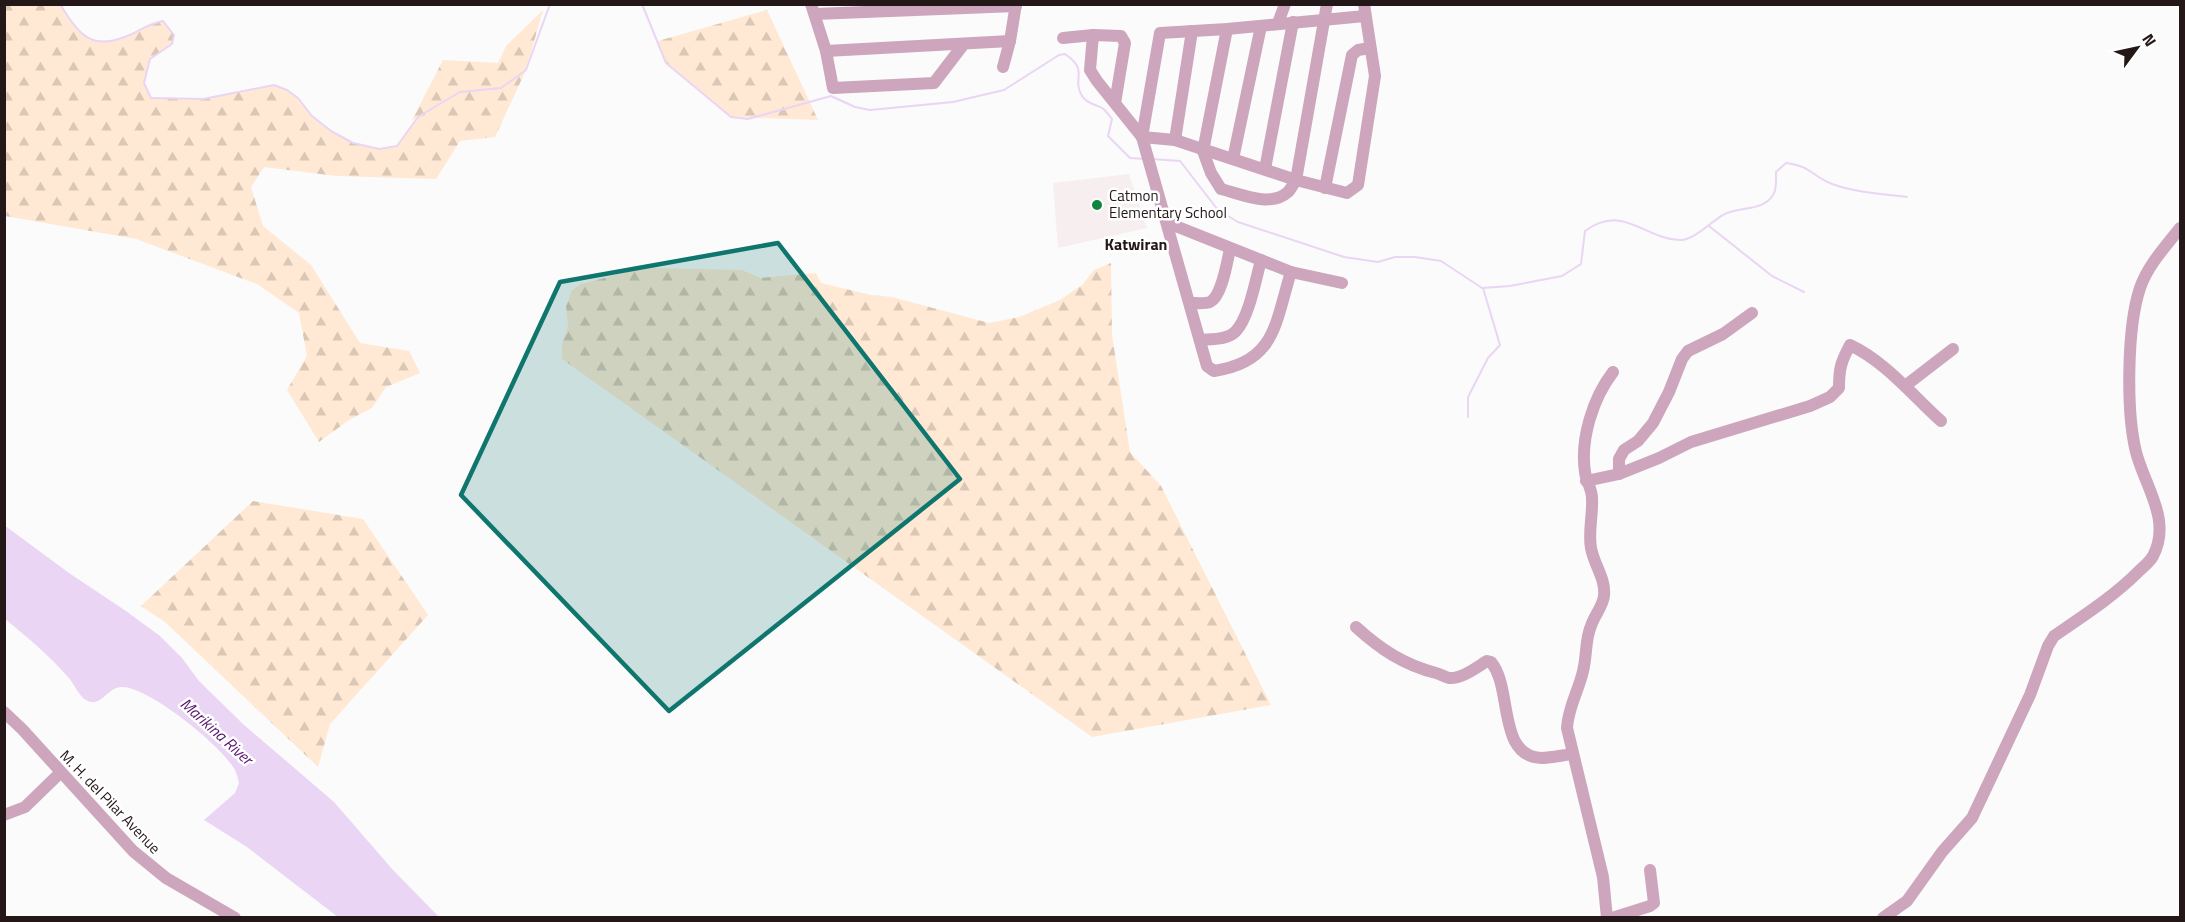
<svg xmlns="http://www.w3.org/2000/svg" width="2185" height="922" viewBox="0 0 2185 922" font-family="'Titillium Web',sans-serif">
  <style>
    .built { fill: #f7eeef }
    .forest { fill: url(#forest-firs) }
    .water { fill: #ead5f4 }
    .lines { fill: none; stroke-linecap: round; stroke-linejoin: round }
    .stream { stroke: #ead5f4; stroke-width: 2 }
    .minor { stroke: #cda6bd; stroke-width: 12 }
    .marked { fill: #0f766e; fill-opacity: 0.2; stroke: #0f766e; stroke-width: 4.5; stroke-linejoin: round }
    .poi-dot { fill: #11853e; stroke: #fff; stroke-width: 2 }
    .labels { text-anchor: middle; stroke-width: 5; stroke-linejoin: round; paint-order: stroke }
    .poi-label { font-size: 15px; fill: #241718; stroke: #fff; text-anchor: start }
    .street-label { font-size: 15px; fill: #241718; stroke: #fff }
    .neighbourhood-label { font-size: 16px; font-weight: bold; fill: #241718; stroke: #fff }
    .water-label { font-size: 16px; font-style: italic; fill: #57136f; stroke: #fff }
  </style>
  <defs>
    <pattern id="forest-firs" width="22" height="20" patternUnits="userSpaceOnUse" patternTransform="scale(1.5)"><rect width="22" height="20" fill="#ffe9d4"/><path d="M5 1l3.5 6h-7zM16 11l3.5 6h-7z" fill="#dac7b5"/></pattern>
  </defs>
  <rect width="100%" height="100%" fill="#fbfbfb"/>
  <polygon class="built" points="1129,174 1147,228 1058,248 1053,183"/>
  <g class="forest">
    <path d="M4,5H60C80,37 93,52 132,34C142,29 151,23 163,21L174,35L172,44L150,59L144,83L151,97L203,99L274,85L287,90L298,98L312,116L331,131L353,143L379,149L397,146L418,118L412,120L443,60L498,63L506,46L543,10L526,70L495,137L460,141L436,179L336,176L264,167L251,187L263,226L311,265L360,343L409,351L420,373L386,387L372,408L349,420L319,442L287,390L307,356L299,313L257,284L136,239L5,216Z"/>
    <polygon points="767,10 818,120 731,117 666,63 658,41"/>
    <polygon points="1111,263 1112,335 1130,452 1161,486 1271,705 1092,737 562,359 562,344 568,326 566,306 572,290 581,284 627,272 651,268 742,270 760,278 816,273 821,283 871,295 892,297 989,323 1019,317 1060,300 1082,285 1094,270"/>
    <polygon points="253,501 363,519 428,615 330,724 318,767 165,622 141,606"/>
  </g>
  <path class="water" d="M4,525L69,573L126,611L160,636L182,658L199,681L243,724L334,802L393,870L439,917H338L247,847L204,820L235,793L239,783C238,779 237,774 235,770C222,746 149,687 122,687C108,686 101,709 86,700C79,696 74,684 69,678C50,656 27,637 5,619Z"/>
  <g class="lines">
    <g class="stream">
      <path d="M60,4C80,37 93,52 132,34C142,29 151,23 163,21L174,35L172,44L150,59L144,83L151,98L203,99L274,85L287,90L298,98L312,116L331,131L353,143L379,149L397,146L418,117L441,103L460,92L501,88L526,70L550,4"/>
      <path d="M642,4L666,63L731,117L748,119L831,96L855,107L870,110L953,102L1004,90L1059,55L1065,54C1090,71 1071,78 1082,96C1087,104 1095,104 1102,108C1106,110 1109,116 1112,119L1108,136L1130,158L1144,159"/>
      <path d="M1152,159L1180,161L1218,210L1238,222L1344,257L1378,262L1395,257H1415L1441,261L1482,288L1510,286L1562,276L1581,264L1585,231C1624,203 1643,239 1680,240C1693,241 1712,221 1723,215C1738,206 1763,212 1773,195C1777,190 1776,179 1776,172L1786,163C1811,166 1812,176 1832,184C1857,193 1882,194 1907,197"/>
      <polyline points="1709,226 1772,276 1804,292"/>
      <polyline points="1468,417 1468,397 1488,358 1500,345 1483,288"/>
    </g>
    <g class="minor">
      <polyline points="811,4 826,51 833,88 934,83 963,45"/>
      <polyline points="815,14 1016,6"/>
      <polyline points="1278,23 1285,4"/>
      <path d="M1227,29L1203,151L1211,173L1221,189C1241,194 1270,208 1288,192C1291,189 1294,183 1296,180L1327,4"/>
      <path d="M1093,35L1090,70L1097,81L1142,137L1207,366L1214,371C1276,362 1275,323 1291,272"/>
      <polyline points="1063,38 1093,35 1121,36 1125,43 1115,103"/>
      <polyline points="826,51 1010,41"/>
      <polyline points="1003,67 1010,41 1016,4"/>
      <polyline points="1142,137 1175,140 1296,180 1347,193 1358,185 1375,76 1364,4"/>
      <polyline points="1142,137 1160,33 1227,29 1365,16"/>
      <polyline points="1175,140 1192,31"/>
      <polyline points="1233,159 1261,26"/>
      <polyline points="1265,169 1293,22"/>
      <polyline points="1325,188 1352,55 1358,50 1370,48"/>
      <polyline points="1168,223 1291,272 1342,283"/>
      <path d="M1191,303C1196,303 1205,304 1210,302C1222,296 1227,262 1230,249"/>
      <path d="M1200,340C1212,339 1228,340 1236,331C1249,317 1256,279 1261,260"/>
      <polyline points="1905,386 1953,349"/>
      <polyline points="1619,474 1619,459 1624,450 1638,441 1653,423 1669,392 1682,359 1688,351 1723,334 1752,313"/>
      <path d="M1586,481L1619,474L1659,458L1691,442L1810,406L1830,397L1839,388C1839,368 1841,362 1850,345C1886,362 1912,395 1941,421"/>
      <path d="M1356,627C1380,649 1404,665 1436,673C1440,674 1445,677 1449,678C1462,679 1477,667 1487,661L1491,662C1513,688 1497,756 1541,758C1551,758 1563,755 1573,754"/>
      <polyline points="4,712 22,729 133,851 166,878 235,918"/>
      <polyline points="4,815 25,807 60,773"/>
      <path d="M1607,918L1603,877L1567,728C1568,707 1579,690 1583,671C1587,656 1585,639 1591,626C1594,616 1603,606 1604,596C1606,579 1594,565 1591,548C1588,532 1593,515 1592,498C1592,489 1586,481 1585,472C1580,439 1593,398 1613,372"/>
      <polyline points="1612,918 1650,906 1654,903 1650,870"/>
      <path d="M1883,918L1907,901L1942,852L1972,818L2030,695L2048,646L2054,636C2083,616 2113,597 2138,572C2143,567 2150,562 2153,556C2172,520 2145,487 2136,452C2126,411 2127,327 2140,288C2148,265 2166,246 2180,228"/>
    </g>
  </g>
  <path class="marked" d="M778,243L960,479L669,711L461,495L560,282Z"/>
  <circle class="poi-dot" cx="1097" cy="205" r="6"/>
  <g class="labels">
    <g class="poi-label">
      <text x="1109" y="201">Catmon<tspan x="1109" dy="17">Elementary School</tspan></text>
    </g>
    <g class="street-label">
      <text transform="translate(110 802) rotate(46)" y="5">M. H. del Pilar Avenue</text>
    </g>
    <g class="neighbourhood-label">
      <text x="1136" y="250">Katwiran</text>
    </g>
    <g class="water-label">
      <text transform="translate(217 731) rotate(42)" y="6">Marikina River</text>
    </g>
  </g>
  <rect width="2185" height="922" fill="none" stroke="#241718" stroke-width="12"/>
  <g transform="translate(2137 48) rotate(57)" stroke="#ffffff" stroke-width="4.5" paint-order="stroke">
  <path d="M0-4.5L10 22L0 15L-10 22Z" fill="#241718"/>
  <text y="-9" font-size="16" font-weight="bold" text-anchor="middle" fill="#241718">N</text>
  </g>
</svg>
